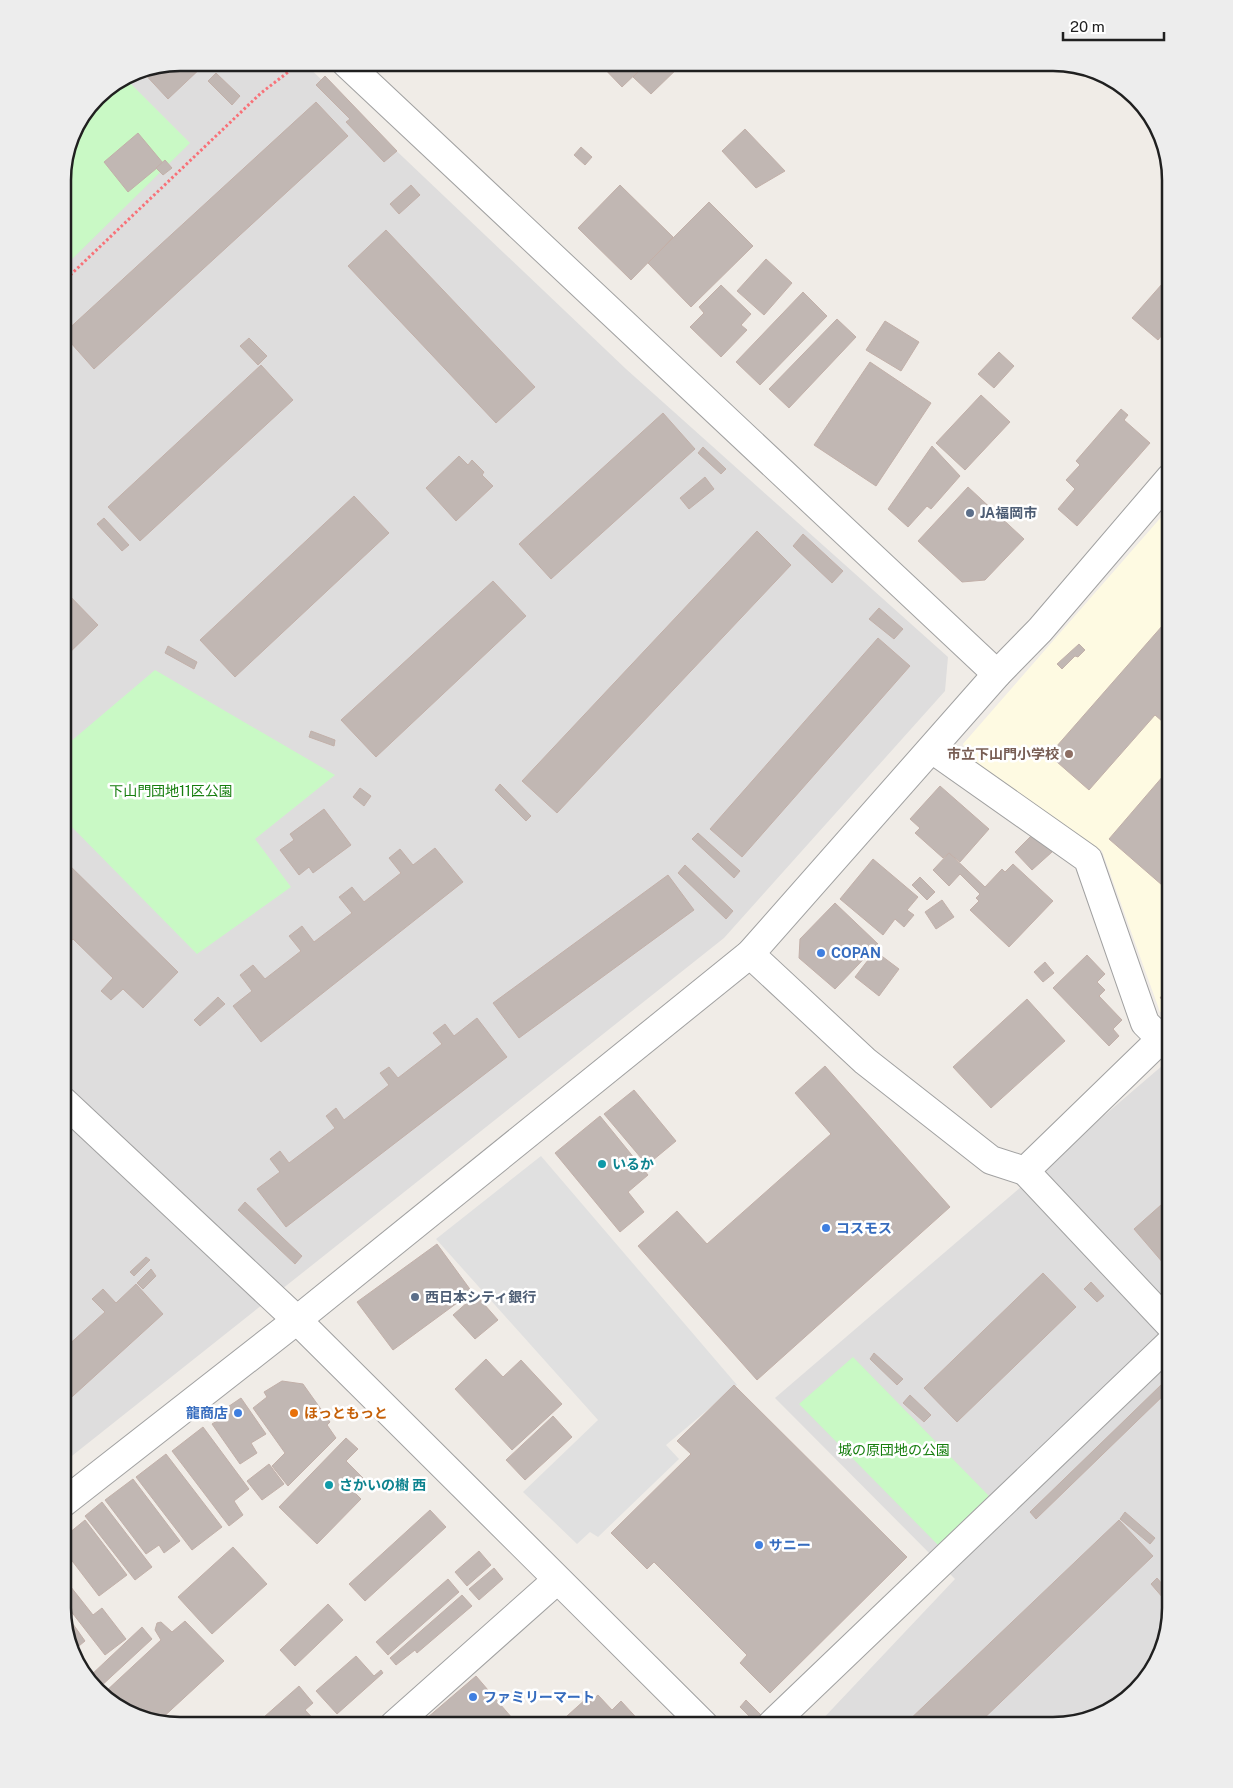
<svg xmlns="http://www.w3.org/2000/svg" width="1233" height="1788" viewBox="0 0 1233 1788" font-family="'Public Sans','Noto Sans JP',sans-serif">
  <style>
    .residential { fill: #dedddd }
    .education { fill: #fefae2 }
    .park { fill: #c9f9c5 }
    .parking { fill: #e0e0e0 }
    .building { fill: #c1b7b3; stroke: #c2b0a9 }
    .lines { fill: none; stroke-linecap: round; stroke-linejoin: round }
    .minor-casing { stroke: #a1a1a1; stroke-width: 30 }
    .tertiary-casing { stroke: #a1a1a1; stroke-width: 30 }
    .path { stroke: #f87178; stroke-width: 3; stroke-dasharray: 2.5 2.5; stroke-linecap: butt }
    .minor { stroke: #fff; stroke-width: 28 }
    .tertiary { stroke: #fff; stroke-width: 28 }
    .service-dot { fill: #5c6f8a; stroke: #fff; stroke-width: 2 }
    .education-dot { fill: #8d6e63; stroke: #fff; stroke-width: 2 }
    .shop-dot { fill: #3f7fe0; stroke: #fff; stroke-width: 2 }
    .culture-dot { fill: #0f9aa8; stroke: #fff; stroke-width: 2 }
    .food-dot { fill: #e8710a; stroke: #fff; stroke-width: 2 }
    .labels { text-anchor: middle; stroke-width: 5; stroke-linejoin: round; paint-order: stroke }
    .service-label { font-size: 14px; font-weight: bold; fill: #4e5e75; stroke: #fff; text-anchor: start }
    .education-label { font-size: 14px; font-weight: bold; fill: #785e54; stroke: #fff; text-anchor: end }
    .park-label { font-size: 14px; fill: #167e0e; stroke: #fff }
    .shop-label { font-size: 14px; font-weight: bold; fill: #366cbe; stroke: #fff; text-anchor: start }
    .culture-label { font-size: 14px; font-weight: bold; fill: #0d838f; stroke: #fff; text-anchor: start }
    .food-label { font-size: 14px; font-weight: bold; fill: #c56008; stroke: #fff; text-anchor: start }
    .rim { fill: none; stroke: #202020; stroke-width: 2.5 }
  </style>
  <rect width="100%" height="100%" fill="#f0ece7"/>
  <g class="residential">
    <polygon points="180,63 304,63 626,369 948,657 945,691 724,938 63,1463 63,173 72,135 97,97 135,71"/>
    <polygon points="1170,1059 1170,1608 1155,1667 1111,1710 1053,1725 817,1725 955,1579 775,1398"/>
  </g>
  <polygon class="education" points="1170,507 1170,1013 1160,1012 1102,851 970,764 963,744"/>
  <g class="park">
    <polygon points="125,78 190,143 63,268 63,173 72,135 97,97"/>
    <polygon points="155,670 335,775 255,839 291,887 197,954 63,818 63,748"/>
    <polygon points="853,1357 989,1496 938,1545 799,1404"/>
  </g>
  <polygon class="parking" points="541,1156 737,1385 666,1445 679,1459 598,1537 590,1532 577,1544 523,1492 598,1420 436,1239"/>
  <g class="building">
    <polygon points="180,62 201,63 204,65 168,99 141,70"/>
    <polygon points="599,63 647,63 622,87"/>
    <polygon points="647,63 683,63 651,94 633,77"/>
    <polygon points="216,73 240,96 232,105 208,81"/>
    <polygon points="325,76 397,151 384,162 346,122 350,119 316,85"/>
    <polygon points="316,102 348,136 94,369 63,334"/>
    <polygon points="745,129 785,171 756,188 722,151"/>
    <polygon points="138,133 163,163 128,192 104,162"/>
    <polygon points="581,147 592,157 585,165 574,155"/>
    <polygon points="165,160 172,168 163,175 156,168"/>
    <polygon points="411,185 420,195 399,214 390,204"/>
    <polygon points="620,185 673,237 631,280 578,228"/>
    <polygon points="709,202 753,246 691,307 648,263"/>
    <polygon points="386,230 535,387 496,423 348,266"/>
    <polygon points="766,259 792,283 764,315 737,291"/>
    <polygon points="1170,275 1170,332 1167,329 1158,340 1132,318"/>
    <polygon points="721,285 751,314 741,325 747,330 721,357 690,327 704,313 699,307"/>
    <polygon points="803,292 827,316 760,385 736,362"/>
    <polygon points="837,319 856,337 789,408 769,389"/>
    <polygon points="885,321 919,342 901,371 866,350"/>
    <polygon points="249,338 267,356 258,365 240,346"/>
    <polygon points="999,352 1014,366 994,388 978,374"/>
    <polygon points="870,362 931,403 876,486 814,445"/>
    <polygon points="261,365 293,400 140,541 108,507"/>
    <polygon points="981,395 1010,422 965,470 936,443"/>
    <polygon points="1121,409 1128,415 1124,420 1150,443 1077,526 1058,509 1075,489 1066,480 1080,465 1076,461"/>
    <polygon points="663,413 695,449 551,579 519,544"/>
    <polygon points="932,446 960,476 931,509 927,506 908,527 888,509"/>
    <polygon points="703,447 726,469 721,474 698,453"/>
    <polygon points="459,456 468,465 472,460 484,472 482,475 493,486 456,521 426,488"/>
    <polygon points="705,477 714,489 689,509 680,498"/>
    <polygon points="968,487 1024,539 985,580 962,582 918,541"/>
    <polygon points="354,496 389,533 235,677 200,640"/>
    <polygon points="104,518 129,545 122,551 97,524"/>
    <polygon points="757,531 791,565 557,813 522,781"/>
    <polygon points="803,534 843,571 832,583 793,546"/>
    <polygon points="493,581 526,616 376,757 341,720"/>
    <polygon points="64,590 98,625 63,659 63,592"/>
    <polygon points="879,608 903,629 894,639 869,619"/>
    <polygon points="1170,617 1170,728 1155,715 1089,790 1049,755"/>
    <polygon points="878,638 910,666 742,857 710,829"/>
    <polygon points="1079,644 1085,650 1078,657 1075,656 1062,669 1057,664"/>
    <polygon points="168,646 197,662 194,669 165,653"/>
    <polygon points="311,731 335,740 334,746 309,737"/>
    <polygon points="1170,768 1170,892 1109,839"/>
    <polygon points="500,784 531,816 526,821 495,790"/>
    <polygon points="940,786 989,829 960,862 949,853 943,858 915,833 920,828 910,819"/>
    <polygon points="360,788 371,796 364,806 353,797"/>
    <polygon points="324,809 351,845 313,873 309,867 299,875 280,850 294,840 290,834"/>
    <polygon points="698,833 740,871 734,878 692,839"/>
    <polygon points="1034,833 1052,852 1032,870 1015,852"/>
    <polygon points="435,848 463,882 261,1042 233,1006 252,991 240,975 253,965 265,979 301,951 289,936 302,926 314,942 352,913 339,897 352,887 364,902 401,873 389,858 400,849 413,865"/>
    <polygon points="949,853 985,887 1002,869 1005,872 1013,864 1053,901 1009,947 970,910 979,901 976,898 980,894 960,874 949,886 933,870"/>
    <polygon points="63,859 178,972 143,1008 123,989 111,1000 101,991 113,978 73,939 63,950 63,933 64,931 63,929"/>
    <polygon points="873,859 918,897 907,910 914,915 904,927 895,919 883,935 840,899"/>
    <polygon points="685,865 733,911 726,919 678,873"/>
    <polygon points="668,875 694,910 519,1038 493,1003"/>
    <polygon points="920,877 935,892 927,900 912,885"/>
    <polygon points="942,900 954,917 936,929 925,912"/>
    <polygon points="835,903 878,944 835,989 799,958 800,939"/>
    <polygon points="875,951 899,969 879,996 855,977"/>
    <polygon points="1087,955 1105,974 1097,982 1105,990 1099,996 1122,1020 1113,1029 1119,1036 1109,1046 1053,988"/>
    <polygon points="1045,962 1054,973 1043,982 1034,972"/>
    <polygon points="1170,985 1170,1000 1160,998"/>
    <polygon points="218,997 225,1004 200,1026 194,1020"/>
    <polygon points="1027,999 1065,1041 991,1108 953,1067"/>
    <polygon points="477,1018 507,1057 286,1227 257,1189 280,1172 270,1159 280,1151 289,1163 335,1128 326,1116 336,1108 344,1120 389,1085 380,1073 389,1067 398,1078 442,1044 433,1033 445,1024 454,1036"/>
    <polygon points="825,1066 950,1207 757,1380 638,1246 677,1211 707,1244 831,1134 795,1093"/>
    <polygon points="634,1090 676,1141 647,1165 604,1114"/>
    <polygon points="600,1116 648,1175 628,1192 644,1212 620,1232 555,1153"/>
    <polygon points="1170,1197 1170,1258 1164,1264 1134,1229"/>
    <polygon points="245,1202 302,1256 295,1264 238,1210"/>
    <polygon points="437,1244 472,1292 393,1350 357,1302"/>
    <polygon points="146,1257 150,1260 134,1276 130,1272"/>
    <polygon points="151,1269 156,1276 143,1289 137,1283"/>
    <polygon points="1043,1273 1076,1307 957,1422 924,1388"/>
    <polygon points="1091,1282 1104,1296 1097,1302 1084,1289"/>
    <polygon points="136,1284 163,1314 63,1405 63,1345 65,1348 105,1312 92,1299 103,1289 116,1303"/>
    <polygon points="476,1295 498,1320 475,1339 453,1315"/>
    <polygon points="874,1353 903,1379 897,1385 870,1359"/>
    <polygon points="486,1359 503,1377 521,1360 562,1404 512,1450 455,1389"/>
    <polygon points="282,1381 303,1384 330,1422 327,1425 336,1438 288,1486 272,1466 285,1453 253,1408 267,1397 264,1392"/>
    <polygon points="1162,1384 1169,1390 1036,1519 1030,1512"/>
    <polygon points="734,1385 907,1557 770,1693 740,1663 747,1655 654,1562 647,1569 611,1533 691,1454 677,1441"/>
    <polygon points="910,1395 931,1415 924,1422 903,1403"/>
    <polygon points="241,1398 266,1434 251,1443 257,1453 240,1464 212,1424 220,1419 216,1415"/>
    <polygon points="553,1416 572,1437 525,1480 506,1460"/>
    <polygon points="203,1427 249,1489 234,1501 243,1515 229,1526 172,1451"/>
    <polygon points="346,1438 358,1449 346,1461 364,1479 353,1491 361,1499 317,1544 279,1507"/>
    <polygon points="166,1454 222,1527 192,1550 136,1477"/>
    <polygon points="269,1464 284,1484 262,1500 247,1481"/>
    <polygon points="1170,1470 1170,1486 1163,1480"/>
    <polygon points="133,1479 180,1541 164,1553 159,1545 146,1554 105,1500"/>
    <polygon points="102,1502 152,1567 135,1580 85,1516"/>
    <polygon points="430,1510 446,1527 365,1601 349,1584"/>
    <polygon points="1125,1512 1155,1538 1150,1544 1120,1519"/>
    <polygon points="85,1520 127,1575 99,1596 63,1549 63,1538"/>
    <polygon points="1119,1520 1153,1556 977,1725 904,1725"/>
    <polygon points="233,1547 267,1584 212,1634 178,1597"/>
    <polygon points="479,1551 491,1565 467,1586 455,1572"/>
    <polygon points="494,1568 503,1579 479,1600 469,1589"/>
    <polygon points="63,1577 93,1615 102,1608 126,1639 105,1655 63,1601"/>
    <polygon points="1157,1578 1170,1593 1170,1606 1151,1584"/>
    <polygon points="448,1579 459,1592 388,1655 376,1642"/>
    <polygon points="462,1595 472,1606 417,1653 415,1650 396,1665 390,1658"/>
    <polygon points="328,1604 343,1620 295,1666 280,1650"/>
    <polygon points="63,1610 85,1641 74,1650"/>
    <polygon points="185,1621 224,1661 159,1721 121,1710 104,1693 161,1640 155,1630 157,1623 161,1622 172,1632"/>
    <polygon points="142,1627 152,1639 99,1688 89,1677"/>
    <polygon points="356,1656 374,1676 381,1670 383,1673 337,1714 316,1691"/>
    <polygon points="476,1676 518,1725 434,1725 427,1718"/>
    <polygon points="299,1686 313,1703 305,1710 319,1725 255,1725"/>
    <polygon points="598,1695 612,1710 621,1701 643,1725 557,1725 587,1698 590,1702"/>
    <polygon points="746,1700 761,1715 754,1721 740,1707"/>
  </g>
  <g class="lines">
    <defs>
      <g id="minor">
        <polyline points="346,63 997,674"/>
        <polyline points="932,749 1088,859 1145,1023 1161,1039"/>
        <polyline points="1025,1171 1170,1325"/>
        <polyline points="394,1725 557,1580"/>
        <polyline points="771,1725 1170,1343"/>
      </g>
      <g id="tertiary">
        <polyline points="750,954 865,1061 991,1160 1025,1171 1161,1039 1170,1036"/>
        <polyline points="63,1101 297,1320 704,1725"/>
        <polyline points="63,1503 297,1320 750,954 997,674 1040,630 1170,478"/>
      </g>
    </defs>
    <use href="#minor" class="minor-casing"/>
    <use href="#tertiary" class="tertiary-casing"/>
    <polyline class="path" points="63,282 261,93 300,63"/>
    <use href="#minor" class="minor"/>
    <use href="#tertiary" class="tertiary"/>
  </g>
  <g class="service-dot">
    <circle cx="970" cy="513" r="5"/>
    <circle cx="415" cy="1297" r="5"/>
  </g>
  <circle class="education-dot" cx="1069" cy="754" r="5"/>
  <g class="shop-dot">
    <circle cx="821" cy="953" r="5"/>
    <circle cx="826" cy="1228" r="5"/>
    <circle cx="238" cy="1413" r="5"/>
    <circle cx="759" cy="1545" r="5"/>
    <circle cx="473" cy="1697" r="5"/>
  </g>
  <g class="culture-dot">
    <circle cx="602" cy="1164" r="5"/>
    <circle cx="329" cy="1485" r="5"/>
  </g>
  <circle class="food-dot" cx="294" cy="1413" r="5"/>
  <g class="labels">
    <g class="service-label">
      <text x="980" y="518">JA福岡市</text>
      <text x="425" y="1302">西日本シティ銀行</text>
    </g>
    <g class="education-label">
      <text x="1059" y="759">市立下山門小学校</text>
    </g>
    <g class="park-label">
      <text x="171" y="796">下山門団地11区公園</text>
      <text x="894" y="1455">城の原団地の公園</text>
    </g>
    <g class="shop-label">
      <text x="831" y="958">COPAN</text>
      <text x="836" y="1233">コスモス</text>
      <text x="228" y="1418" text-anchor="end">龍商店</text>
      <text x="769" y="1550">サニー</text>
      <text x="483" y="1702">ファミリーマート</text>
    </g>
    <g class="culture-label">
      <text x="612" y="1169">いるか</text>
      <text x="339" y="1490">さかいの樹 西</text>
    </g>
    <g class="food-label">
      <text x="304" y="1418">ほっともっと</text>
    </g>
  </g>
  <path d="M0 0H1233V1788H0ZM180 71H1053A109 109 0 0 1 1162 180V1608A109 109 0 0 1 1053 1717H180A109 109 0 0 1 71 1608V180A109 109 0 0 1 180 71Z" fill="#ededed" fill-rule="evenodd"/>
  <path class="rim" d="M180 71H1053A109 109 0 0 1 1162 180V1608A109 109 0 0 1 1053 1717H180A109 109 0 0 1 71 1608V180A109 109 0 0 1 180 71Z"/>
  <path d="M1063 32v8h101v-8" fill="none" stroke="#202020" stroke-width="2.5"/>
  <text x="1070" y="32" font-size="15" fill="#202020" stroke="#ffffff" stroke-width="4" paint-order="stroke">20 m</text>
</svg>
